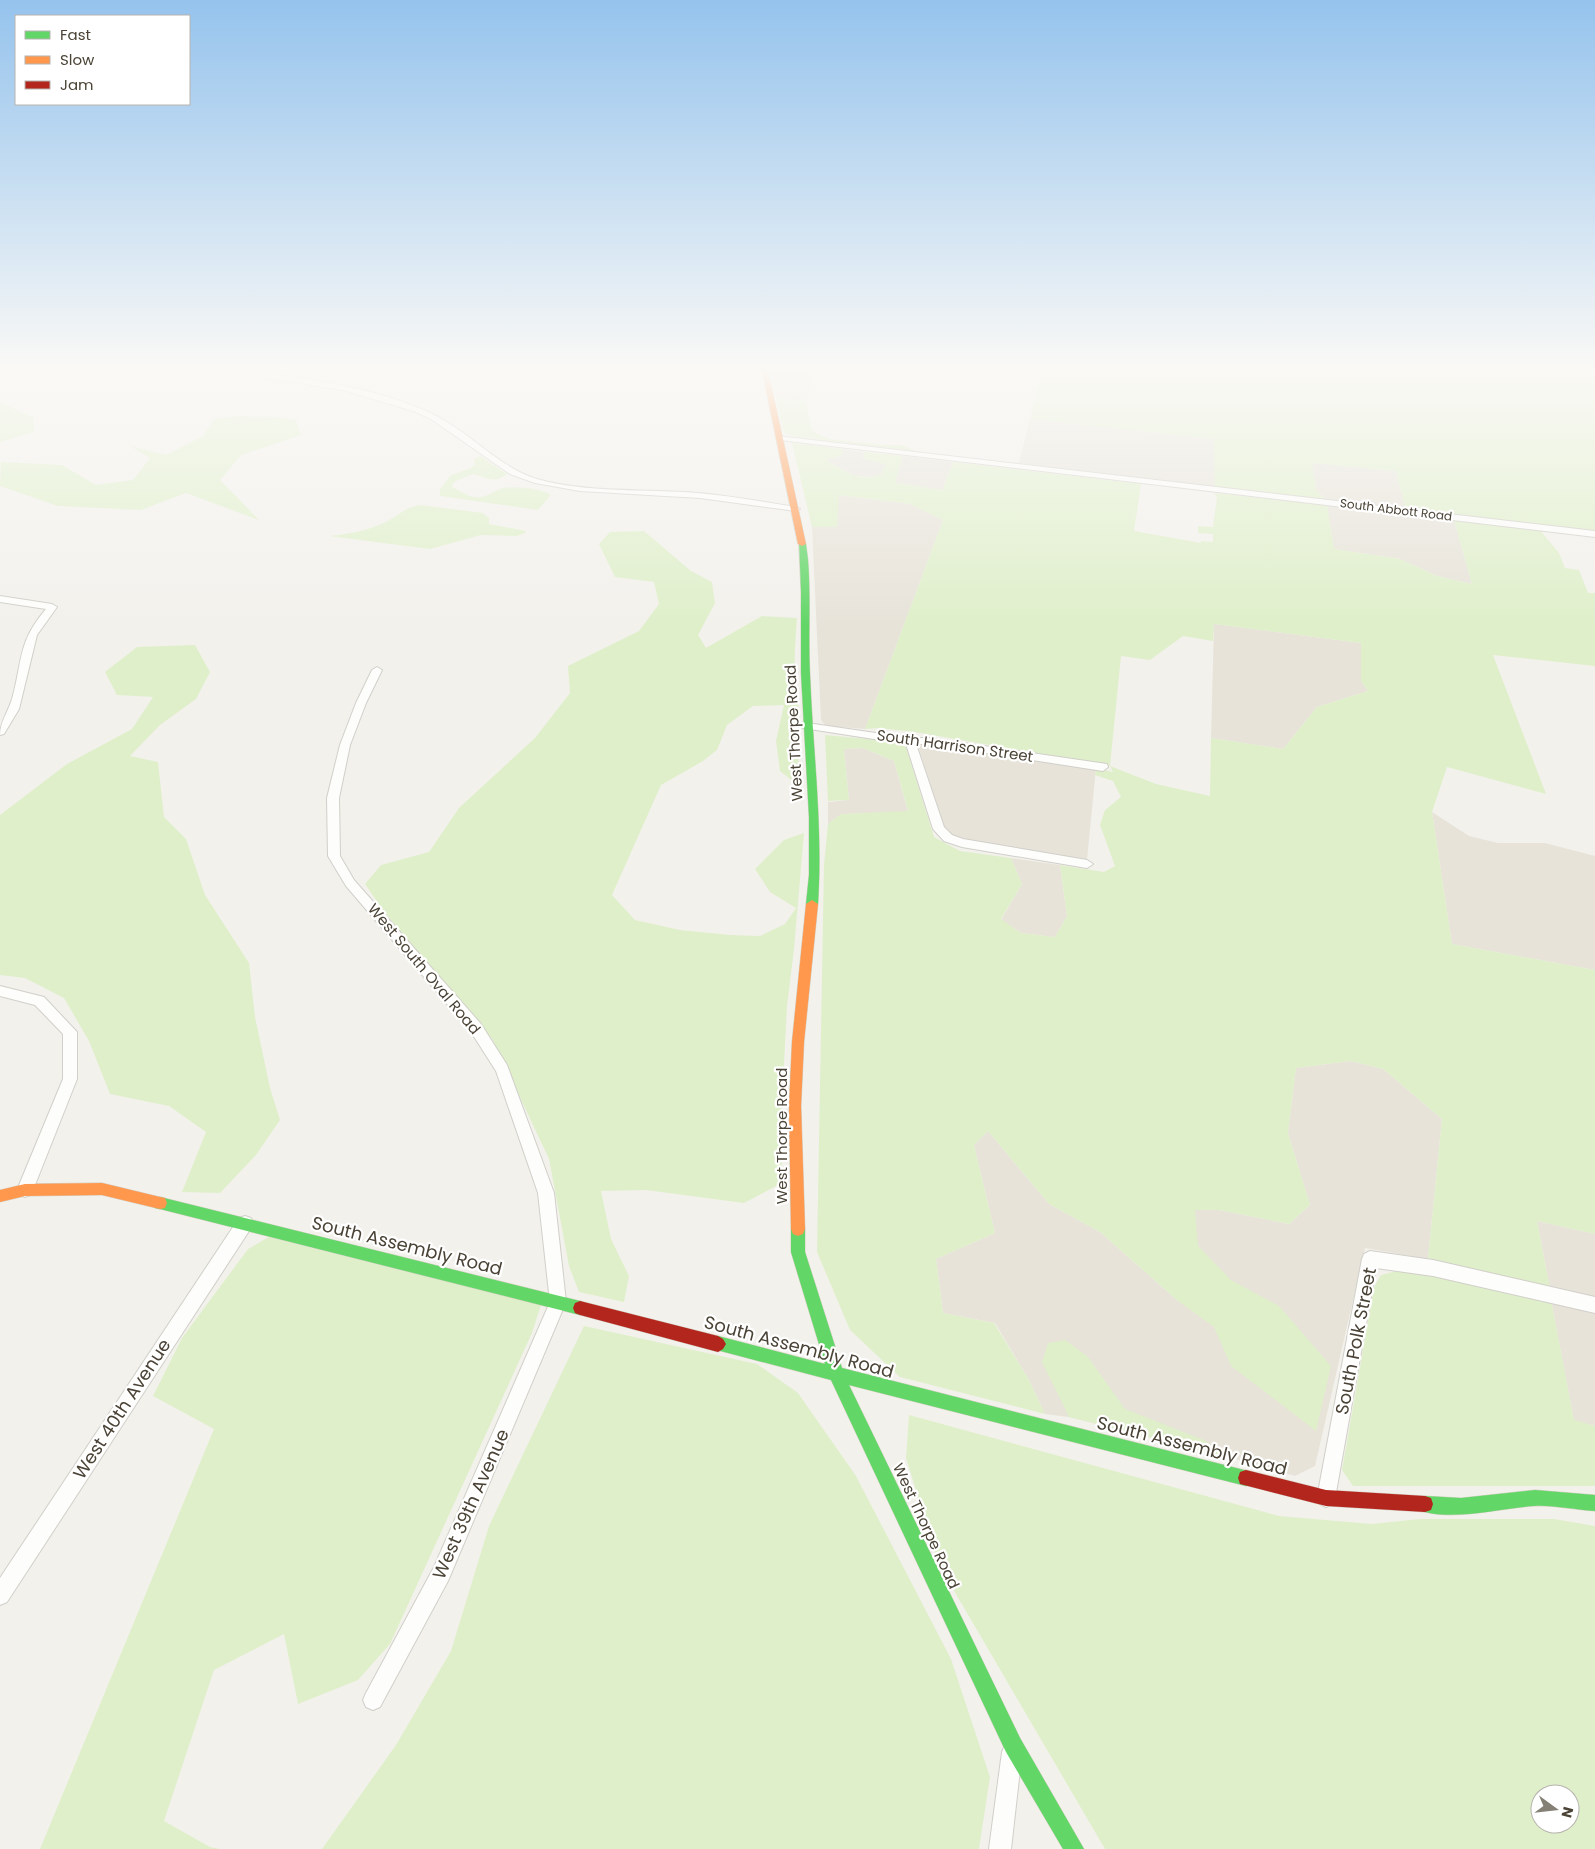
<svg xmlns="http://www.w3.org/2000/svg" width="1595" height="1849" viewBox="0 0 1595 1849" font-family="Poppins,sans-serif">
  <style>
    .residential { fill: #e7e3d9 }
    .industrial { fill: #e5e1db }
    .green { fill: #dfefca; fill-rule: evenodd }
    .lines { fill: none; stroke-linecap: round; stroke-linejoin: round }
    .street-casing { stroke: #d1cfc9; stroke-width: 2 }
    .fast-casing { stroke: #d3cfc2; stroke-width: 1 }
    .slow-casing { stroke: #d3cfc2; stroke-width: 1 }
    .jam-casing { stroke: #d3cfc2; stroke-width: 1 }
    .street { fill: #fdfdfc; fill-rule: evenodd }
    .fast { fill: #63d668; fill-rule: evenodd }
    .slow { fill: #ff974d; fill-rule: evenodd }
    .jam { fill: #b3261e; fill-rule: evenodd }
    .labels { text-anchor: middle; stroke-width: 4.5; stroke-linejoin: round; paint-order: stroke }
    .far-street-label { font-size: 12px; fill: #4a4336; stroke: #fff }
    .street-label { font-size: 15px; fill: #4a4336; stroke: #fff }
    .near-street-label { font-size: 18px; fill: #4a4336; stroke: #fff }
  </style>
  <rect width="100%" height="100%" fill="#f3f1ec"/>
  <g class="residential">
    <polygon points="769,366 792,366 810,375 809,394 806,401 776,398"/>
    <polygon points="1030,419 1215,439 1215,487 1019,463"/>
    <polygon points="843,449 864,452 863,458 886,464 882,474 875,477 854,476 825,460 842,455"/>
    <polygon points="902,456 954,462 942,490 895,483"/>
    <polygon points="1312,463 1396,471 1406,510 1326,500 1316,490"/>
    <polygon points="838,495 910,504 943,520 865,729 826,726 821,720 812,527 837,527"/>
    <polygon points="1327,505 1454,520 1472,584 1437,576 1400,559 1334,549"/>
    <polygon points="1214,624 1361,643 1361,681 1368,691 1317,707 1283,749 1211,738"/>
    <polygon points="927,743 1096,768 1087,860 973,842 954,836 945,829 918,746"/>
    <polygon points="863,748 894,761 908,812 841,814 828,824 828,802 849,800 844,749"/>
    <polygon points="1432,812 1469,836 1498,843 1545,843 1595,856 1595,970 1452,944"/>
    <polygon points="1011,858 1060,865 1067,916 1055,937 1021,933 1001,920 1022,884"/>
    <polygon points="1351,1061 1383,1069 1442,1119 1428,1259 1365,1248 1315,1466 1295,1476 1228,1457 1069,1417 1045,1414 1029,1380 995,1323 943,1313 936,1259 995,1233 974,1145 988,1131 1049,1204 1100,1232 1178,1301 1195,1210 1219,1210 1289,1224 1310,1205 1288,1133 1296,1068"/>
    <polygon points="1537,1221 1595,1234 1595,1299 1550,1289"/>
    <polygon points="1551,1300 1595,1310 1595,1426 1574,1421"/>
  </g>
  <polygon class="industrial" points="858,366 961,366 957,376"/>
  <g class="green">
    <polygon points="1043,366 1595,366 1595,531 1406,510 1396,471 1312,463 1316,490 1326,500 1215,487 1214,439 1030,419"/>
    <polygon points="776,398 806,401 812,431 829,439 882,445 901,445 916,451 797,437 784,433"/>
    <polygon points="0,402 33,417 34,432 0,442"/>
    <polygon points="237,416 276,417 296,420 301,435 241,455 220,480 259,520 186,493 141,510 58,506 0,486 1,462 62,465 96,485 133,480 150,458 130,446 166,455 203,436 214,419"/>
    <path d="M792,443L843,449L842,455L825,460C844,471 861,483 882,474L885,464L863,458L864,452L902,456L895,483L942,490L954,462L1141,484L1134,531L1201,543V541L1213,542V534L1198,533V526L1213,527L1217,497L1214,493L1327,505L1334,549L1400,559L1437,576L1472,584L1454,520L1540,530L1559,553L1565,568L1579,570L1588,593H1595V666L1493,655L1546,794L1447,767L1432,812L1452,944L1595,970V1234L1537,1221L1550,1289L1428,1259L1442,1119L1383,1069L1351,1061L1296,1068L1288,1133L1310,1205L1289,1224L1219,1210H1195L1198,1246L1231,1280L1279,1306L1331,1366L1316,1431L1231,1366L1214,1327L1178,1301L1100,1232L1049,1204L988,1131L974,1145L995,1233L936,1259L943,1313L994,1323L1029,1380L1045,1414L900,1377L850,1330L817,1252L824,865L828,824L841,814L908,811L894,761L863,748L844,749L849,800L828,801L825,735L889,741L906,747L934,837L960,851L1011,858L1022,884L1001,919L1021,933L1055,937L1067,916L1060,865L1104,872L1115,866L1100,825L1105,810L1121,797L1113,781L1095,775L1096,768L1113,772L1110,766L915,732L879,728L865,729L943,520L910,504L839,495L837,527H812ZM1214,624L1361,643V681L1368,691L1317,707L1283,749L1211,738L1210,796L1156,784L1110,766L1121,656L1150,660L1183,636L1213,641Z"/>
    <path d="M480,456L507,474C494,484 487,478 473,474L454,482L452,487C459,490 467,496 474,497C484,499 492,492 500,489C512,485 541,488 551,495L538,510L440,496V489L451,475L471,468L475,464L474,459Z"/>
    <path d="M420,505L483,513L489,518V524L526,531L525,533L517,536L481,535L430,549L329,536C349,534 367,531 386,522C400,515 403,508 420,505Z"/>
    <path d="M644,531L691,571L712,582L715,603L698,635L706,648L762,616L797,618C796,635 794,652 795,669C797,706 806,745 794,782L780,771L776,741L784,705L753,706L727,725L717,750L703,761L661,785L612,895L635,920L680,930L730,935L760,936L785,924L796,908L770,892L755,869L784,840L804,833L794,949L787,1006L781,1121L782,1183L744,1203L646,1190L601,1191L611,1239L629,1276L624,1302L579,1292L569,1266L549,1159L493,1040L385,913L365,884L381,865L429,852L459,808L535,738L570,693L568,666L639,631L659,604L654,582L615,577L599,544L610,532Z"/>
    <polygon points="195,645 210,672 196,699 160,725 130,756 158,762 164,817 186,839 205,895 249,963 255,1017 270,1088 280,1120 256,1155 220,1193 182,1192 206,1132 169,1106 110,1094 89,1041 64,998 25,978 0,975 0,815 67,764 132,729 153,697 117,695 105,672 137,647"/>
    <polygon points="269,1237 541,1305 532,1333 390,1644 358,1680 298,1704 284,1634 214,1670 164,1821 210,1847 220,1849 40,1849 214,1429 153,1396 182,1338 248,1249"/>
    <polygon points="1405,1269 1551,1300 1574,1420 1595,1426 1595,1486 1353,1486 1342,1470 1374,1287 1381,1275"/>
    <polygon points="584,1326 757,1364 798,1393 856,1476 951,1659 990,1777 979,1849 322,1849 396,1745 451,1651 489,1526"/>
    <polygon points="1065,1340 1088,1357 1125,1409 1204,1440 1228,1457 1069,1417 1042,1362 1048,1343"/>
    <path d="M909,1415L1279,1516L1372,1524L1420,1519H1554L1595,1526V1849H1105L939,1565L906,1458ZM1540,1794H1570V1824H1540Z"/>
  </g>
  <g class="lines">
    <defs>
      <g id="street">
        <path d="M188,366H206C281,377 365,381 434,415C470,432 498,467 537,479C585,493 648,489 698,493C731,496 764,502 796,507L800,509L796,511L700,498L580,491L535,483L510,474L431,419L413,411L343,390Z"/>
        <polygon points="777,436 1595,531 1595,537 780,440 777,440"/>
        <path d="M0,596L52,604L57,607L37,635L19,709L4,734L0,735C0,722 8,712 12,699C23,660 17,643 46,609L0,602Z"/>
        <polygon points="377,667 382,670 366,703 350,745 339,798 340,856 354,880 481,1024 507,1065 554,1193 566,1302 448,1581 380,1707 373,1710 366,1707 363,1700 366,1693 434,1567 550,1302 538,1193 496,1071 471,1032 346,886 328,856 327,798 340,745 356,703 372,670"/>
        <polygon points="807,723 910,738 929,738 1107,764 1108,767 1103,771 929,744 916,744 944,827 952,835 963,839 1087,860 1093,864 1087,868 962,847 944,841 933,829 906,744 803,728 802,726 803,724"/>
        <polygon points="0,986 44,997 77,1032 77,1079 33,1190 30,1195 25,1197 20,1195 17,1190 63,1079 63,1034 35,1005 0,996"/>
        <polygon points="245,1216 251,1218 253,1223 251,1228 7,1602 0,1605 0,1578 239,1218"/>
        <polygon points="1370,1251 1433,1260 1595,1297 1595,1313 1433,1276 1376,1268 1335,1498 1332,1504 1326,1507 1320,1504 1317,1498 1362,1259 1364,1254"/>
        <polygon points="1012,1742 1019,1745 1022,1752 1011,1849 989,1849 1002,1752 1005,1745"/>
      </g>
      <g id="fast">
        <path d="M799,542L806,544L808,560C811,598 808,637 810,675C813,752 823,827 818,904L812,908L806,904L809,875V817L801,673V592Z"/>
        <polygon points="160,1197 580,1301 585,1303 587,1308 585,1313 580,1315 160,1209 155,1208 153,1203 155,1198"/>
        <polygon points="798,1222 803,1224 805,1229 805,1252 842,1368 1252,1472 1254,1478 1252,1484 1246,1486 849,1385 1020,1738 1084,1849 1063,1849 1006,1752 831,1380 713,1349 710,1344 713,1339 718,1336 825,1364 791,1252 791,1229 793,1224"/>
        <path d="M1535,1490L1595,1495V1511C1575,1510 1554,1505 1534,1506C1502,1508 1448,1522 1419,1510L1417,1504L1419,1498L1425,1496L1461,1498Z"/>
      </g>
      <g id="slow">
        <polygon points="761,366 767,366 806,544 802,546 798,544"/>
        <polygon points="812,900 818,904 804,1042 801,1106 805,1229 803,1234 798,1236 793,1234 791,1229 789,1106 792,1042 806,904"/>
        <polygon points="102,1183 160,1197 165,1198 167,1203 165,1208 160,1209 102,1195 25,1196 0,1202 0,1190 25,1184"/>
      </g>
      <g id="jam">
        <polygon points="580,1301 718,1336 723,1339 726,1344 723,1349 718,1352 580,1315 575,1313 573,1308 575,1303"/>
        <polygon points="1246,1470 1326,1490 1425,1496 1431,1498 1433,1504 1431,1510 1425,1512 1326,1506 1240,1484 1238,1478 1240,1472"/>
      </g>
    </defs>
    <use href="#street" class="street-casing"/>
    <use href="#fast" class="fast-casing"/>
    <use href="#slow" class="slow-casing"/>
    <use href="#jam" class="jam-casing"/>
    <use href="#street" class="street"/>
    <use href="#fast" class="fast"/>
    <use href="#slow" class="slow"/>
    <use href="#jam" class="jam"/>
  </g>
  <linearGradient id="sky" x2="0" y2="1"><stop stop-color="#95c3ed"/><stop offset="0.59" stop-color="#faf9f6"/><stop offset="1" stop-color="#faf9f6" stop-opacity="0"/></linearGradient>
  <rect width="1595" height="625" fill="url(#sky)"/>
  <g class="labels">
    <g class="far-street-label">
      <text transform="translate(1396 510) rotate(7)" y="4">South Abbott Road</text>
    </g>
    <g class="street-label">
      <text transform="translate(794 733) rotate(-93)" y="5">West Thorpe Road</text>
      <text transform="translate(955 746) rotate(8)" y="5">South Harrison Street</text>
      <text transform="translate(424 969) rotate(50)" y="5">West South Oval Road</text>
      <text transform="translate(782 1136) rotate(-90)" y="5">West Thorpe Road</text>
      <text transform="translate(926 1526) rotate(65)" y="5">West Thorpe Road</text>
    </g>
    <g class="near-street-label">
      <text transform="translate(407 1246) rotate(14)" y="6">South Assembly Road</text>
      <text transform="translate(1356 1341) rotate(-79)" y="6">South Polk Street</text>
      <text transform="translate(799 1347) rotate(15)" y="6">South Assembly Road</text>
      <text transform="translate(122 1409) rotate(-57)" y="6">West 40th Avenue</text>
      <text transform="translate(1192 1446) rotate(14)" y="6">South Assembly Road</text>
      <text transform="translate(471 1504) rotate(-66)" y="6">West 39th Avenue</text>
    </g>
  </g>
  <rect x="15" y="15" width="175" height="90" fill="#ffffff" stroke="#b7b4af"/>
  <rect x="25" y="31" width="25" height="8" fill="#63d668" stroke="#b7b4af"/>
  <text x="60" y="40" font-size="15" fill="#4a4336">Fast</text>
  <rect x="25" y="56" width="25" height="8" fill="#ff974d" stroke="#b7b4af"/>
  <text x="60" y="65" font-size="15" fill="#4a4336">Slow</text>
  <rect x="25" y="81" width="25" height="8" fill="#b3261e" stroke="#b7b4af"/>
  <text x="60" y="90" font-size="15" fill="#4a4336">Jam</text>
  <g transform="translate(1555 1809) rotate(105)"><circle r="24" fill="#ffffff" stroke="#b7b4af"/>
  <path d="M0-4L9 19L0 12L-9 19Z" fill="#858076"/>
  <text y="-8" font-size="14" font-weight="bold" text-anchor="middle" fill="#4a4336">N</text>
  </g>
</svg>
